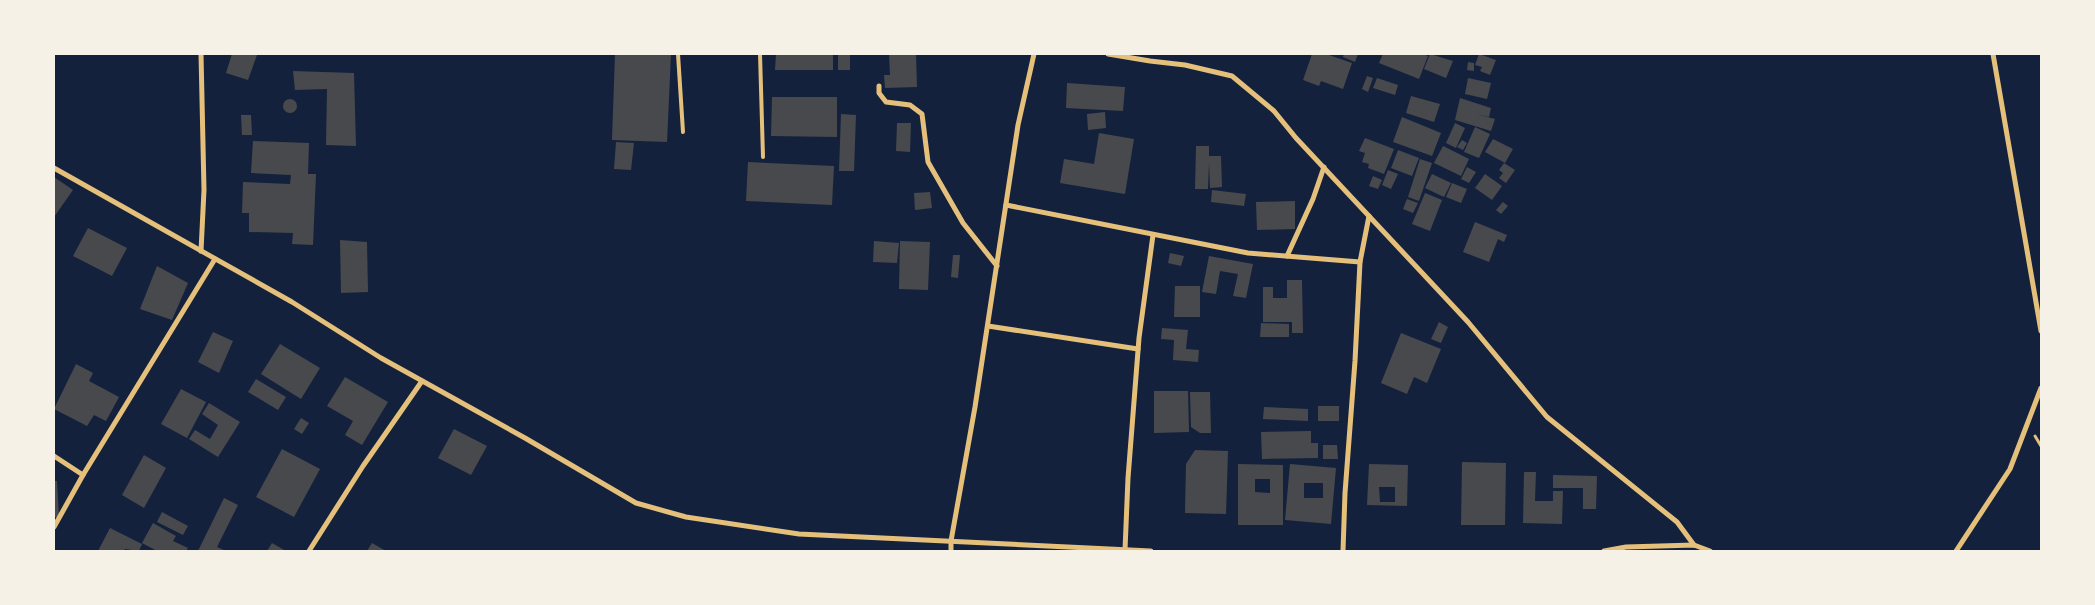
<svg xmlns="http://www.w3.org/2000/svg" width="2095" height="605" viewBox="0 0 2095 605" font-family="'Work Sans',sans-serif">
  <style>
    .building { fill: #48494c; fill-rule: evenodd }
    .lines { fill: none; stroke-linecap: round; stroke-linejoin: round }
    .path { stroke: #e5c07b; stroke-width: 3 }
    .service { stroke: #e5c07b; stroke-width: 4 }
    .minor { stroke: #e5c07b; stroke-width: 5 }
  </style>
  <rect width="100%" height="100%" fill="#14213d"/>
  <g class="building">
    <polygon points="232,54 257,55 248,80 226,73"/>
    <polygon points="615,54 671,54 667,142 612,140"/>
    <polygon points="776,54 833,54 833,70 775,70"/>
    <rect x="838" y="54" width="12" height="16"/>
    <polygon points="889,54 916,54 917,87 885,88 884,75 890,75"/>
    <polygon points="1312,54 1326,54 1352,63 1343,89 1321,81 1319,86 1303,80"/>
    <polygon points="1344,54 1358,54 1355,62 1343,57"/>
    <polygon points="1383,54 1423,54 1428,56 1419,79 1379,63"/>
    <polygon points="1430,54 1453,61 1446,78 1424,69"/>
    <polygon points="1479,54 1496,60 1490,75 1480,71 1482,67 1475,65"/>
    <polygon points="1468,62 1474,63 1474,71 1467,70"/>
    <polygon points="293,71 354,73 356,146 326,145 327,89 295,90"/>
    <polygon points="1367,76 1373,78 1368,92 1362,89"/>
    <polygon points="1377,78 1398,85 1395,95 1373,88"/>
    <polygon points="1468,78 1491,83 1487,99 1465,94"/>
    <polygon points="1067,83 1125,87 1123,111 1066,108"/>
    <polygon points="1411,96 1440,104 1434,122 1406,113"/>
    <polygon points="772,97 837,97 837,137 771,136"/>
    <polygon points="1460,98 1491,108 1489,117 1476,114 1495,119 1491,131 1455,120"/>
    <circle cx="290" cy="106" r="7"/>
    <polygon points="1105,112 1106,128 1088,130 1087,114"/>
    <polygon points="841,114 856,115 854,171 839,171"/>
    <polygon points="241,115 251,115 252,135 242,135"/>
    <polygon points="1402,117 1441,133 1432,156 1393,142"/>
    <polygon points="897,123 911,123 910,152 896,151"/>
    <polygon points="1455,123 1465,128 1456,148 1446,143"/>
    <polygon points="1475,127 1490,134 1479,158 1464,152"/>
    <polygon points="1099,133 1134,139 1125,194 1060,183 1064,159 1094,164"/>
    <polygon points="1365,138 1394,149 1384,174 1368,168 1369,164 1362,162 1365,153 1359,151"/>
    <polygon points="1493,139 1513,149 1505,163 1485,152"/>
    <polygon points="1462,140 1467,143 1463,150 1457,147"/>
    <polygon points="253,141 309,143 308,174 316,174 313,245 292,244 293,233 249,232 249,213 242,213 243,182 290,184 291,175 251,173"/>
    <polygon points="616,142 634,143 631,170 614,169"/>
    <polygon points="1196,146 1209,146 1209,156 1221,156 1222,187 1210,188 1209,163 1208,189 1195,189"/>
    <polygon points="1443,146 1469,159 1461,176 1434,163"/>
    <polygon points="1398,150 1419,158 1412,176 1391,168"/>
    <polygon points="1420,159 1432,163 1419,201 1408,197"/>
    <polygon points="748,162 834,166 832,205 746,201"/>
    <polygon points="1504,163 1515,170 1506,183 1499,178 1503,173 1499,170"/>
    <polygon points="1467,167 1476,172 1469,183 1461,179"/>
    <polygon points="1388,170 1398,174 1391,189 1382,185"/>
    <polygon points="1432,174 1451,183 1444,197 1425,188"/>
    <polygon points="1485,174 1502,186 1492,200 1475,188"/>
    <polygon points="1373,176 1382,180 1378,189 1369,186"/>
    <polygon points="54,177 73,190 54,217"/>
    <polygon points="1452,183 1467,189 1461,203 1446,197"/>
    <polygon points="1212,190 1246,194 1244,206 1211,202"/>
    <polygon points="930,192 932,208 915,210 914,193"/>
    <polygon points="1425,193 1442,200 1430,231 1412,224"/>
    <polygon points="1407,199 1418,203 1413,213 1403,209"/>
    <polygon points="1295,201 1295,229 1257,230 1256,202"/>
    <polygon points="1503,202 1508,206 1501,214 1496,210"/>
    <polygon points="1475,222 1507,235 1504,242 1498,239 1489,262 1463,252"/>
    <polygon points="88,228 127,248 112,276 73,256"/>
    <polygon points="340,240 367,242 368,292 341,293"/>
    <polygon points="874,241 899,243 897,263 873,262"/>
    <polygon points="900,241 930,242 928,290 899,289"/>
    <polygon points="1170,253 1184,256 1181,266 1168,263"/>
    <polygon points="953,255 960,255 958,278 951,277"/>
    <polygon points="1209,256 1253,264 1246,298 1233,296 1238,274 1220,271 1216,294 1202,292"/>
    <polygon points="157,266 188,283 172,320 140,309"/>
    <polygon points="1287,280 1302,280 1303,333 1292,333 1292,322 1263,322 1263,287 1273,287 1273,298 1287,298"/>
    <polygon points="1175,286 1200,286 1200,317 1174,317"/>
    <polygon points="1439,322 1448,327 1441,343 1431,339"/>
    <polygon points="1261,323 1289,324 1289,337 1260,337"/>
    <polygon points="1162,328 1188,330 1186,349 1199,350 1198,362 1173,360 1174,340 1161,339"/>
    <polygon points="213,332 233,341 219,373 198,362"/>
    <polygon points="1401,333 1441,349 1427,383 1414,377 1407,394 1381,383"/>
    <polygon points="280,344 320,368 301,399 261,374"/>
    <polygon points="76,364 93,373 89,381 119,397 106,421 94,415 87,426 54,409"/>
    <polygon points="345,377 388,402 362,445 345,435 353,421 327,406"/>
    <polygon points="256,379 286,397 278,410 248,392"/>
    <polygon points="181,389 206,402 187,438 161,424"/>
    <polygon points="1154,391 1188,391 1189,432 1154,433"/>
    <polygon points="1190,392 1210,392 1211,433 1200,433 1191,427"/>
    <polygon points="209,403 240,422 218,457 189,439 195,430 210,439 218,425 202,414"/>
    <rect x="1318" y="406" width="21" height="15"/>
    <polygon points="1264,407 1308,409 1308,421 1263,419"/>
    <polygon points="301,418 309,423 302,434 294,429"/>
    <polygon points="454,429 487,446 471,475 438,458"/>
    <polygon points="1311,431 1311,443 1318,443 1318,458 1262,459 1261,432"/>
    <polygon points="1323,445 1337,445 1338,459 1323,459"/>
    <polygon points="282,449 320,469 294,517 256,497"/>
    <polygon points="1195,450 1228,451 1226,514 1185,513 1186,464"/>
    <polygon points="144,455 166,468 144,508 122,495"/>
    <polygon points="1462,462 1506,463 1505,525 1461,525"/>
    <path d="M1238,464L1283,465V525H1238ZM1255,479H1270V493L1255,492Z"/>
    <path d="M1290,464L1336,468L1331,524L1285,520ZM1304,483H1323V498H1304Z"/>
    <path d="M1369,464L1408,465L1407,506L1367,505ZM1379,487H1395V502H1380Z"/>
    <polygon points="1524,472 1536,472 1535,501 1553,501 1553,491 1563,491 1562,524 1523,523"/>
    <polygon points="1553,475 1597,476 1596,509 1583,509 1583,488 1553,488"/>
    <polygon points="54,481 57,481 59,517 54,517"/>
    <polygon points="224,498 238,505 217,547 226,551 198,551"/>
    <polygon points="162,512 188,526 183,535 157,522"/>
    <polygon points="153,523 176,536 173,541 188,548 186,551 157,551 142,543"/>
    <polygon points="110,528 142,544 139,551 125,549 124,551 98,551"/>
    <polygon points="272,543 286,551 267,551"/>
    <polygon points="372,543 386,551 367,551"/>
  </g>
  <g class="lines">
    <polyline class="path" points="2035,436 2041,446"/>
    <g class="service">
      <polyline points="678,54 683,132"/>
      <polyline points="760,54 763,157"/>
    </g>
    <g class="minor">
      <polyline points="1108,54 1150,61 1185,65 1232,76 1274,111 1296,138 1468,322 1547,417 1677,522 1694,545"/>
      <polyline points="1993,54 2041,331"/>
      <polyline points="879,86 879,93 886,102 910,105 922,114 928,162 963,223 997,266"/>
      <polyline points="54,168 292,302 381,358 525,438 636,503 686,517 799,534 1151,551"/>
      <polyline points="1006,205 1248,253 1360,262"/>
      <polyline points="201,251 204,190 201,54"/>
      <polyline points="1287,256 1313,199 1324,167"/>
      <polyline points="988,326 1138,349"/>
      <polyline points="54,456 83,475"/>
      <polyline points="54,527 83,475 215,259"/>
      <polyline points="1125,550 1128,478 1139,338 1153,235"/>
      <polyline points="309,551 363,466 422,381"/>
      <polyline points="951,551 951,541 975,407 1018,125 1034,54"/>
      <polyline points="1343,551 1345,493 1355,361 1360,262 1369,216"/>
      <polyline points="1604,551 1626,547 1694,545 1710,551"/>
      <polyline points="1956,551 2010,469 2041,388"/>
    </g>
  </g>
  <rect width="2095" height="605" fill="none" stroke="#f6f1e7" stroke-width="110"/>
</svg>
